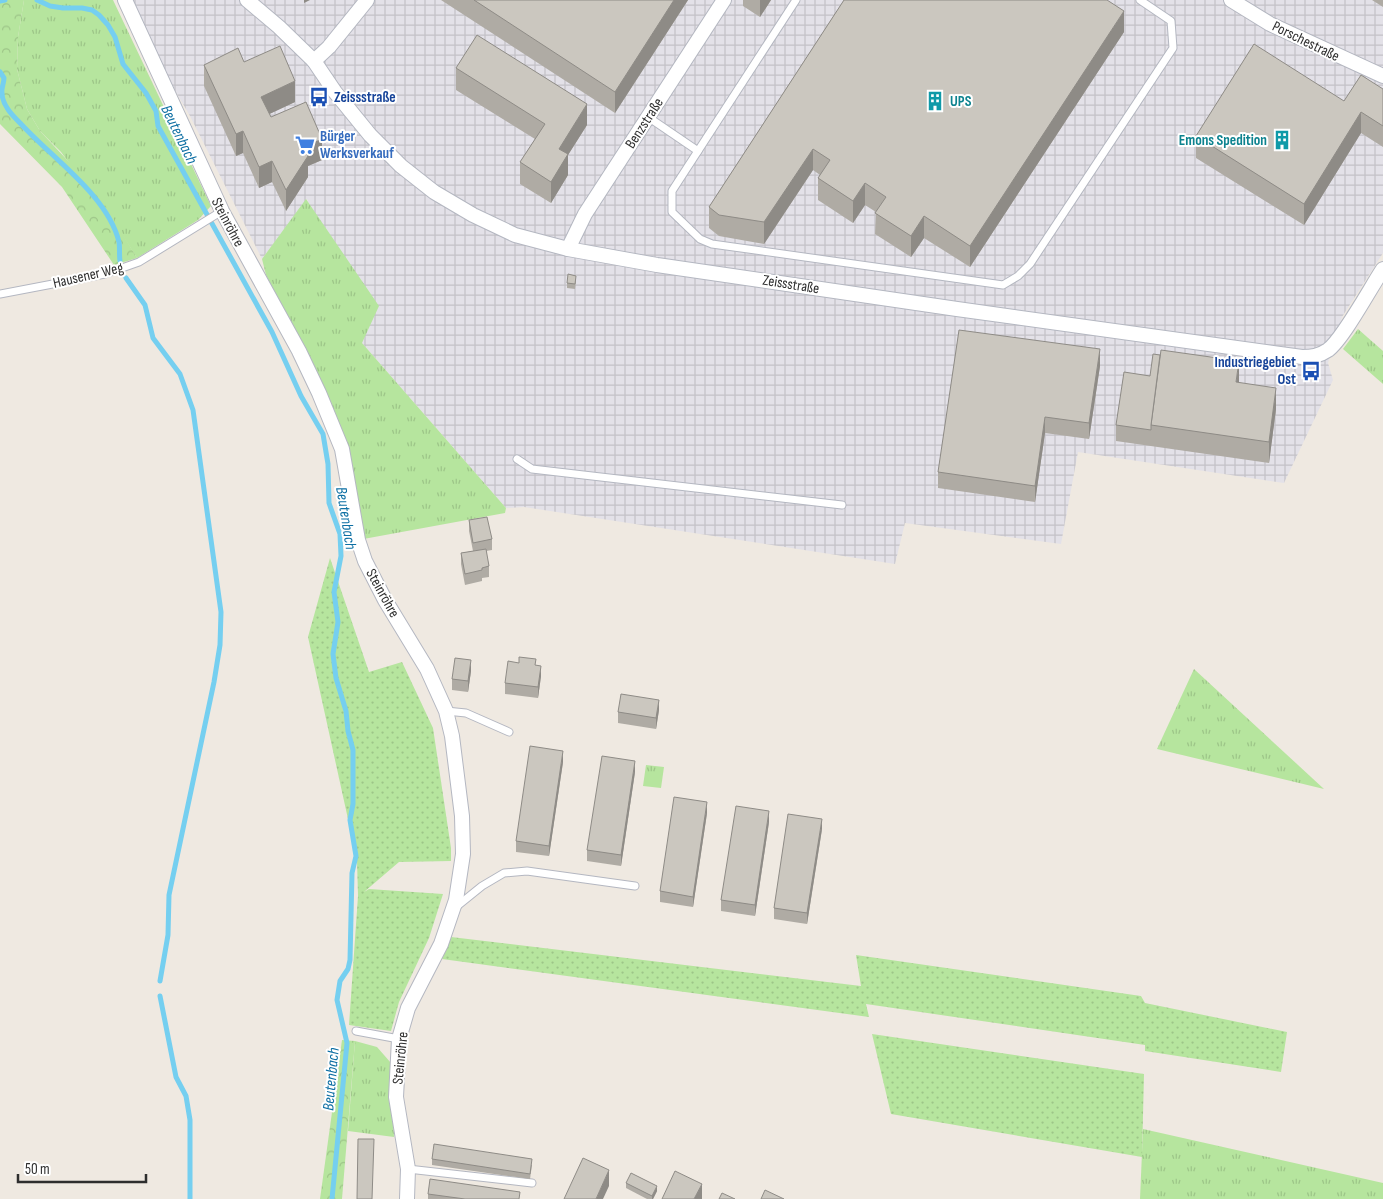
<svg xmlns="http://www.w3.org/2000/svg" width="1383" height="1199" viewBox="0 0 1383 1199" font-family="'Sofia Sans Condensed',sans-serif">
  <style>
    .industrial { fill: url(#industrial-grid) }
    .grass { fill: url(#grass-tufts) }
    .forest { fill: url(#forest-crowns) }
    .garden { fill: url(#garden-dots) }
    .lines { fill: none; stroke-linecap: round; stroke-linejoin: round }
    .stream { stroke: #75cff0; stroke-width: 5 }
    .service-casing { stroke: #b4b7c1; stroke-width: 9 }
    .minor-casing { stroke: #b4b7c1; stroke-width: 16 }
    .service { stroke: #fff; stroke-width: 7 }
    .minor { stroke: #fff; stroke-width: 14 }
    .wall { fill: #afaba4 }
    .shaded-wall { fill: #8e8b86 }
    .building { fill: #cbc7bf; stroke: #8e8b86 }
    .labels { text-anchor: middle; stroke-width: 4; stroke-linejoin: round; paint-order: stroke }
    .street-label { font-size: 15px; fill: #2e2e2e; stroke: #fff }
    .transit-label { font-size: 15px; font-weight: bold; fill: #164399; stroke: #fff; text-anchor: start }
    .culture-label { font-size: 15px; font-weight: bold; fill: #0d838f; stroke: #fff; text-anchor: start }
    .shop-label { font-size: 15px; font-weight: bold; fill: #366cbe; stroke: #fff; text-anchor: start }
    .water-label { font-size: 16px; font-style: italic; fill: #0d6fa3; stroke: #fff }
  </style>
  <defs>
    <pattern id="industrial-grid" width="8" height="8" patternUnits="userSpaceOnUse" patternTransform="scale(1.25)"><rect width="8" height="8" fill="#e3e1e8"/><path d="M0 4h8M4 0v8" fill="none" stroke="#c3c1c7"/></pattern>
    <pattern id="grass-tufts" width="24" height="20" patternUnits="userSpaceOnUse" patternTransform="scale(1.25)"><rect width="24" height="20" fill="#b6e59e"/><path d="M3 7l-1-3M5 7V3M7 7l1-3M15 17l-1-3M17 17v-4M19 17l1-3" fill="none" stroke="#9dc588"/></pattern>
    <pattern id="forest-crowns" width="20" height="18" patternUnits="userSpaceOnUse" patternTransform="scale(1.25)"><rect width="20" height="18" fill="#b6e59e"/><path d="M2 6a3 3 0 1 1 6 0M12 15a3 3 0 1 1 6 0" fill="none" stroke="#9dc588"/></pattern>
    <pattern id="garden-dots" width="8" height="8" patternUnits="userSpaceOnUse" patternTransform="scale(1.25)"><rect width="8" height="8" fill="#b6e59e"/><path d="M2 2h.1M6 6h.1" fill="none" stroke="#9dc588" stroke-width="1.8" stroke-linecap="round"/></pattern>
  </defs>
  <rect width="100%" height="100%" fill="#efe9e1"/>
  <polygon class="industrial" points="125,0 1383,0 1383,253 1342,317 1328,363 1333,380 1284,483 1078,452 1061,544 905,523 895,564 524,507 506,508 362,343 307,199 262,259 190,116 134,20"/>
  <g class="grass">
    <polygon points="24,0 113,0 211,206 198,220 137,258 118,228 61,152 40,131 27,109 17,69 18,37"/>
    <polygon points="306,199 379,306 362,343 506,508 505,513 358,540 324,392 266,275 262,259"/>
    <polygon points="1358,329 1383,351 1383,384 1343,349"/>
    <polygon points="1194,669 1324,789 1157,749"/>
    <polygon points="646,765 664,767 661,788 643,786"/>
    <polygon points="355,1041 377,1047 391,1063 394,1137 348,1131"/>
    <polygon points="1143,1129 1383,1183 1383,1199 1140,1199"/>
  </g>
  <g class="forest">
    <polygon points="0,0 24,0 18,37 17,69 27,109 40,131 98,193 137,258 114,265 62,187 0,124"/>
    <polygon points="342,1040 355,1041 342,1199 320,1199"/>
  </g>
  <g class="garden">
    <polygon points="330,558 369,672 402,662 433,728 451,848 451,861 399,862 364,892 369,889 443,894 429,938 399,1002 391,1031 349,1025 358,896 357,860 308,637"/>
    <polygon points="451,937 861,986 856,955 1141,996 1145,1003 1287,1032 1281,1072 1145,1051 1145,1045 866,1004 869,1017 442,959"/>
    <polygon points="872,1034 1144,1074 1142,1157 891,1114"/>
  </g>
  <g class="lines">
    <g class="stream">
      <polyline points="37,0 50,6 63,8 82,8 92,10 99,15 108,25 115,37 123,64 146,93 156,111 158,126 272,332 301,396 323,434 328,464 329,503 340,534 341,556 334,592 338,622 333,654 336,678 346,711 348,731 353,750 353,804 350,820 356,856 352,873 350,960 348,969 340,981 337,1000 347,1043 332,1199"/>
      <polyline points="0,1 5,0"/>
      <path d="M0,72L4,78C4,83 1,89 2,93C2,106 14,117 22,125C52,158 108,196 119,242C120,248 119,255 120,261"/>
      <polyline points="126,278 145,305 153,338 180,374 193,410 221,612 220,645 214,682 169,895 168,935 160,981"/>
      <polyline points="160,996 176,1077 186,1096 190,1120 190,1199"/>
    </g>
    <defs>
      <g id="service">
        <polyline points="796,0 672,191 672,212 700,239 712,244 1003,285 1018,276 1030,264 1173,48 1171,21 1140,0"/>
        <polyline points="648,117 698,151"/>
        <polyline points="0,294 105,274 139,262 222,211"/>
        <polyline points="517,459 532,469 842,505"/>
        <polyline points="446,711 466,713 509,732"/>
        <polyline points="456,907 482,886 504,873 527,871 635,886"/>
        <polyline points="356,1031 399,1039"/>
        <polyline points="408,1169 532,1183"/>
      </g>
      <g id="minor">
        <polyline points="125,0 222,211 299,351 319,393 342,449 358,540 365,561 385,600 427,669 446,711 452,736 462,816 463,854 456,900 441,944 408,1008 399,1039 396,1097 408,1169 407,1199"/>
        <path d="M247,0L279,27L314,61L335,92L370,135L401,166L434,192L473,215L515,235L568,249L657,265L957,309L1302,357C1312,357 1319,356 1328,350C1343,339 1371,287 1383,269"/>
        <polyline points="1231,0 1270,24 1383,76"/>
        <polyline points="314,61 329,47 367,0"/>
        <polyline points="568,249 585,214 724,0"/>
      </g>
    </defs>
    <use href="#service" class="service-casing"/>
    <use href="#minor" class="minor-casing"/>
    <use href="#service" class="service"/>
    <use href="#minor" class="minor"/>
  </g>
  <g class="wall">
    <polygon points="441,0 688,0 615,113"/>
    <polygon points="743,0 771,0 760,17 743,6"/>
    <polygon points="844,0 1124,32 970,267 924,238 911,257 875,234 876,212 865,205 853,223 818,200 818,178 820,175 813,170 764,244 719,236 709,228 709,207"/>
    <polygon points="1372,0 1383,0 1383,7"/>
    <polygon points="244,62 295,102 269,114 271,117 322,160 308,166 308,177 286,211 272,182 259,188 243,153 236,156 204,86 204,65"/>
    <polygon points="456,68 587,125 568,155 568,175 551,203 520,184 520,162 535,139 456,90"/>
    <polygon points="1383,89 1383,147 1361,133 1304,225 1196,158 1196,136 1344,101"/>
    <polygon points="576,281 575,289 567,288 567,283"/>
    <polygon points="1100,366 1089,439 1045,433 1035,502 938,488 938,472"/>
    <polygon points="1150,376 1239,383 1276,409 1269,463 1116,441 1116,425"/>
    <polygon points="469,520 492,539 492,550 486,551 489,566 489,577 482,578 482,581 465,585 461,564 461,553 473,551 469,531"/>
    <polygon points="536,665 541,676 538,698 505,694 505,683"/>
    <polygon points="471,671 468,692 452,690 452,679"/>
    <polygon points="659,710 656,729 618,723 618,712"/>
    <polygon points="563,762 549,856 516,852 516,841"/>
    <polygon points="635,772 621,866 587,861 587,850"/>
    <polygon points="707,813 693,907 660,902 660,891"/>
    <polygon points="769,822 755,916 721,911 721,900"/>
    <polygon points="822,829 807,924 774,919 774,908"/>
    <polygon points="432,1159 532,1165 530,1179 432,1165"/>
    <polygon points="626,1183 657,1191 653,1199 647,1199 626,1188"/>
    <polygon points="428,1194 520,1199 428,1199"/>
  </g>
  <g class="shaded-wall">
    <polygon points="304,0 310,0 304,3"/>
    <polygon points="674,0 688,0 615,113 615,92"/>
    <polygon points="760,0 771,0 760,17"/>
    <polygon points="1124,11 1124,32 970,267 970,246"/>
    <polygon points="295,81 295,102 261,118 261,97"/>
    <polygon points="587,104 587,125 568,155 568,175 551,203 551,182 559,149"/>
    <polygon points="1361,112 1361,133 1304,225 1304,204"/>
    <polygon points="243,131 243,153 236,156 236,134"/>
    <polygon points="322,139 322,160 308,166 308,177 286,211 286,190 304,147"/>
    <polygon points="813,149 813,170 764,244 764,222"/>
    <polygon points="272,161 272,182 259,188 259,167"/>
    <polygon points="865,183 865,205 853,223 853,201"/>
    <polygon points="924,216 924,238 911,257 911,236"/>
    <polygon points="1100,349 1100,366 1089,439 1089,423"/>
    <polygon points="1239,361 1239,383 1236,382"/>
    <polygon points="1276,388 1276,409 1269,463 1269,442"/>
    <polygon points="1045,417 1045,433 1035,502 1035,486"/>
    <polygon points="471,660 471,671 468,692 468,681"/>
    <polygon points="541,666 541,676 538,698 538,687"/>
    <polygon points="659,700 659,710 656,729 656,718"/>
    <polygon points="563,751 563,762 549,856 549,846"/>
    <polygon points="635,761 635,772 621,866 621,855"/>
    <polygon points="707,802 707,813 693,907 693,897"/>
    <polygon points="769,811 769,822 755,916 755,905"/>
    <polygon points="822,819 822,829 807,924 807,913"/>
    <polygon points="609,1170 609,1186 603,1199 596,1199"/>
    <polygon points="702,1184 702,1199 694,1199"/>
    <polygon points="657,1186 657,1191 653,1199 652,1199 652,1196"/>
  </g>
  <g class="building">
    <polygon points="474,0 674,0 615,92"/>
    <polygon points="844,0 1107,0 1124,11 970,246 924,216 911,236 875,213 886,197 865,183 853,201 818,178 830,160 813,149 764,222 719,215 709,207"/>
    <polygon points="477,35 587,104 559,149 568,154 551,182 520,162 545,124 456,68"/>
    <polygon points="1254,44 1344,101 1361,75 1383,89 1383,126 1361,112 1304,204 1196,136"/>
    <polygon points="280,46 295,81 261,97 271,117 306,102 322,139 304,147 308,156 286,190 272,161 259,167 243,131 236,134 204,65 238,48 244,62"/>
    <polygon points="568,274 576,276 575,284 567,283"/>
    <polygon points="959,330 1100,349 1089,423 1045,417 1035,486 938,472"/>
    <polygon points="1161,350 1239,361 1236,382 1276,388 1269,442 1151,425"/>
    <polygon points="1153,354 1160,355 1151,425 1151,430 1116,425 1124,372 1150,376"/>
    <polygon points="487,517 492,539 473,543 469,520"/>
    <polygon points="486,549 489,566 482,568 482,570 465,574 461,553"/>
    <polygon points="519,657 536,659 535,665 541,666 538,687 505,683 508,661 519,663"/>
    <polygon points="455,658 471,660 468,681 452,679"/>
    <polygon points="621,694 659,700 656,718 618,712"/>
    <polygon points="530,746 563,751 549,846 516,841"/>
    <polygon points="602,756 635,761 621,855 587,850"/>
    <polygon points="674,797 707,802 693,897 660,891"/>
    <polygon points="736,806 769,811 755,905 721,900"/>
    <polygon points="788,814 822,819 807,913 774,908"/>
    <polygon points="358,1139 374,1139 372,1199 357,1199"/>
    <polygon points="434,1144 532,1159 530,1174 432,1159"/>
    <polygon points="583,1158 609,1170 596,1199 564,1199"/>
    <polygon points="675,1171 702,1184 694,1199 662,1199"/>
    <polygon points="631,1173 657,1186 652,1196 626,1183"/>
    <polygon points="430,1179 520,1192 519,1199 465,1199 428,1194"/>
    <polygon points="765,1190 784,1199 761,1199"/>
    <polygon points="722,1193 735,1199 719,1199"/>
  </g>
  <defs>
    <symbol id="bus-bare" viewBox="-9 -9 18 18"><path d="M-5-6H5V4H4V6H2V4H-2V6H-4V4H-5ZM-3.5-4V0h7V-4ZM-3.5 1.2v1.5H-2V1.2ZM2 1.2v1.5H3.5V1.2Z" fill="#1a4fb4" stroke="#fff" stroke-width="2.5" paint-order="stroke"/></symbol>
    <symbol id="building-bare" viewBox="-9 -9 18 18"><path d="M-4-6H4V6H1V3H-1V6H-4ZM-2.5-4.3h1.7v1.8h-1.7ZM.8-4.3h1.7v1.8H.8ZM-2.5-1h1.7V.8h-1.7ZM.8-1h1.7V.8H.8Z" fill="#0f9aa8" stroke="#fff" stroke-width="2.5" paint-order="stroke"/></symbol>
    <symbol id="supermarket-bare" viewBox="-9 -9 18 18"><path d="M-6-5.5h2.5l.6 2H6L4.5 2H-2.5L-4.4-4H-6ZM-1.5 3.2a1.3 1.3 0 1 0 .1 0ZM3 3.2a1.3 1.3 0 1 0 .1 0Z" fill="#3f7fe0" stroke="#fff" stroke-width="2.5" paint-order="stroke"/></symbol>
  </defs>
  <g fill-rule="evenodd">
    <use href="#bus-bare" x="305" y="83" width="28" height="28"/>
    <use href="#building-bare" x="921" y="87" width="28" height="28"/>
    <use href="#building-bare" x="1268" y="126" width="28" height="28"/>
    <use href="#supermarket-bare" x="291" y="131" width="28" height="28"/>
    <use href="#bus-bare" x="1297" y="357" width="28" height="28"/>
  </g>
  <g class="labels">
    <g class="street-label">
      <text transform="translate(1306 41) rotate(26)" y="5">Porschestraße</text>
      <text transform="translate(644 123) rotate(-57)" y="5">Benzstraße</text>
      <text transform="translate(228 222) rotate(62)" y="5">Steinröhre</text>
      <text transform="translate(88 275) rotate(-13)" y="5">Hausener Weg</text>
      <text transform="translate(791 284) rotate(9)" y="5">Zeissstraße</text>
      <text transform="translate(383 593) rotate(61)" y="5">Steinröhre</text>
      <text transform="translate(400 1058) rotate(-84)" y="5">Steinröhre</text>
    </g>
    <g class="transit-label">
      <text x="334" y="102">Zeissstraße</text>
      <text x="1296" y="367" text-anchor="end">Industriegebiet<tspan x="1296" dy="17">Ost</tspan></text>
    </g>
    <g class="culture-label">
      <text x="950" y="106">UPS</text>
      <text x="1267" y="145" text-anchor="end">Emons Spedition</text>
    </g>
    <g class="shop-label">
      <text x="320" y="141">Bürger<tspan x="320" dy="17">Werksverkauf</tspan></text>
    </g>
    <g class="water-label">
      <text transform="translate(180 134) rotate(64)" y="6">Beutenbach</text>
      <text transform="translate(347 518) rotate(81)" y="6">Beutenbach</text>
      <text transform="translate(330 1079) rotate(-85)" y="6">Beutenbach</text>
    </g>
  </g>
  <path d="M18 1174v8h128v-8" fill="none" stroke="#2e2e2e" stroke-width="2.5"/>
  <text x="25" y="1174" font-size="15" fill="#2e2e2e" stroke="#ffffff" stroke-width="4" paint-order="stroke">50 m</text>
</svg>
